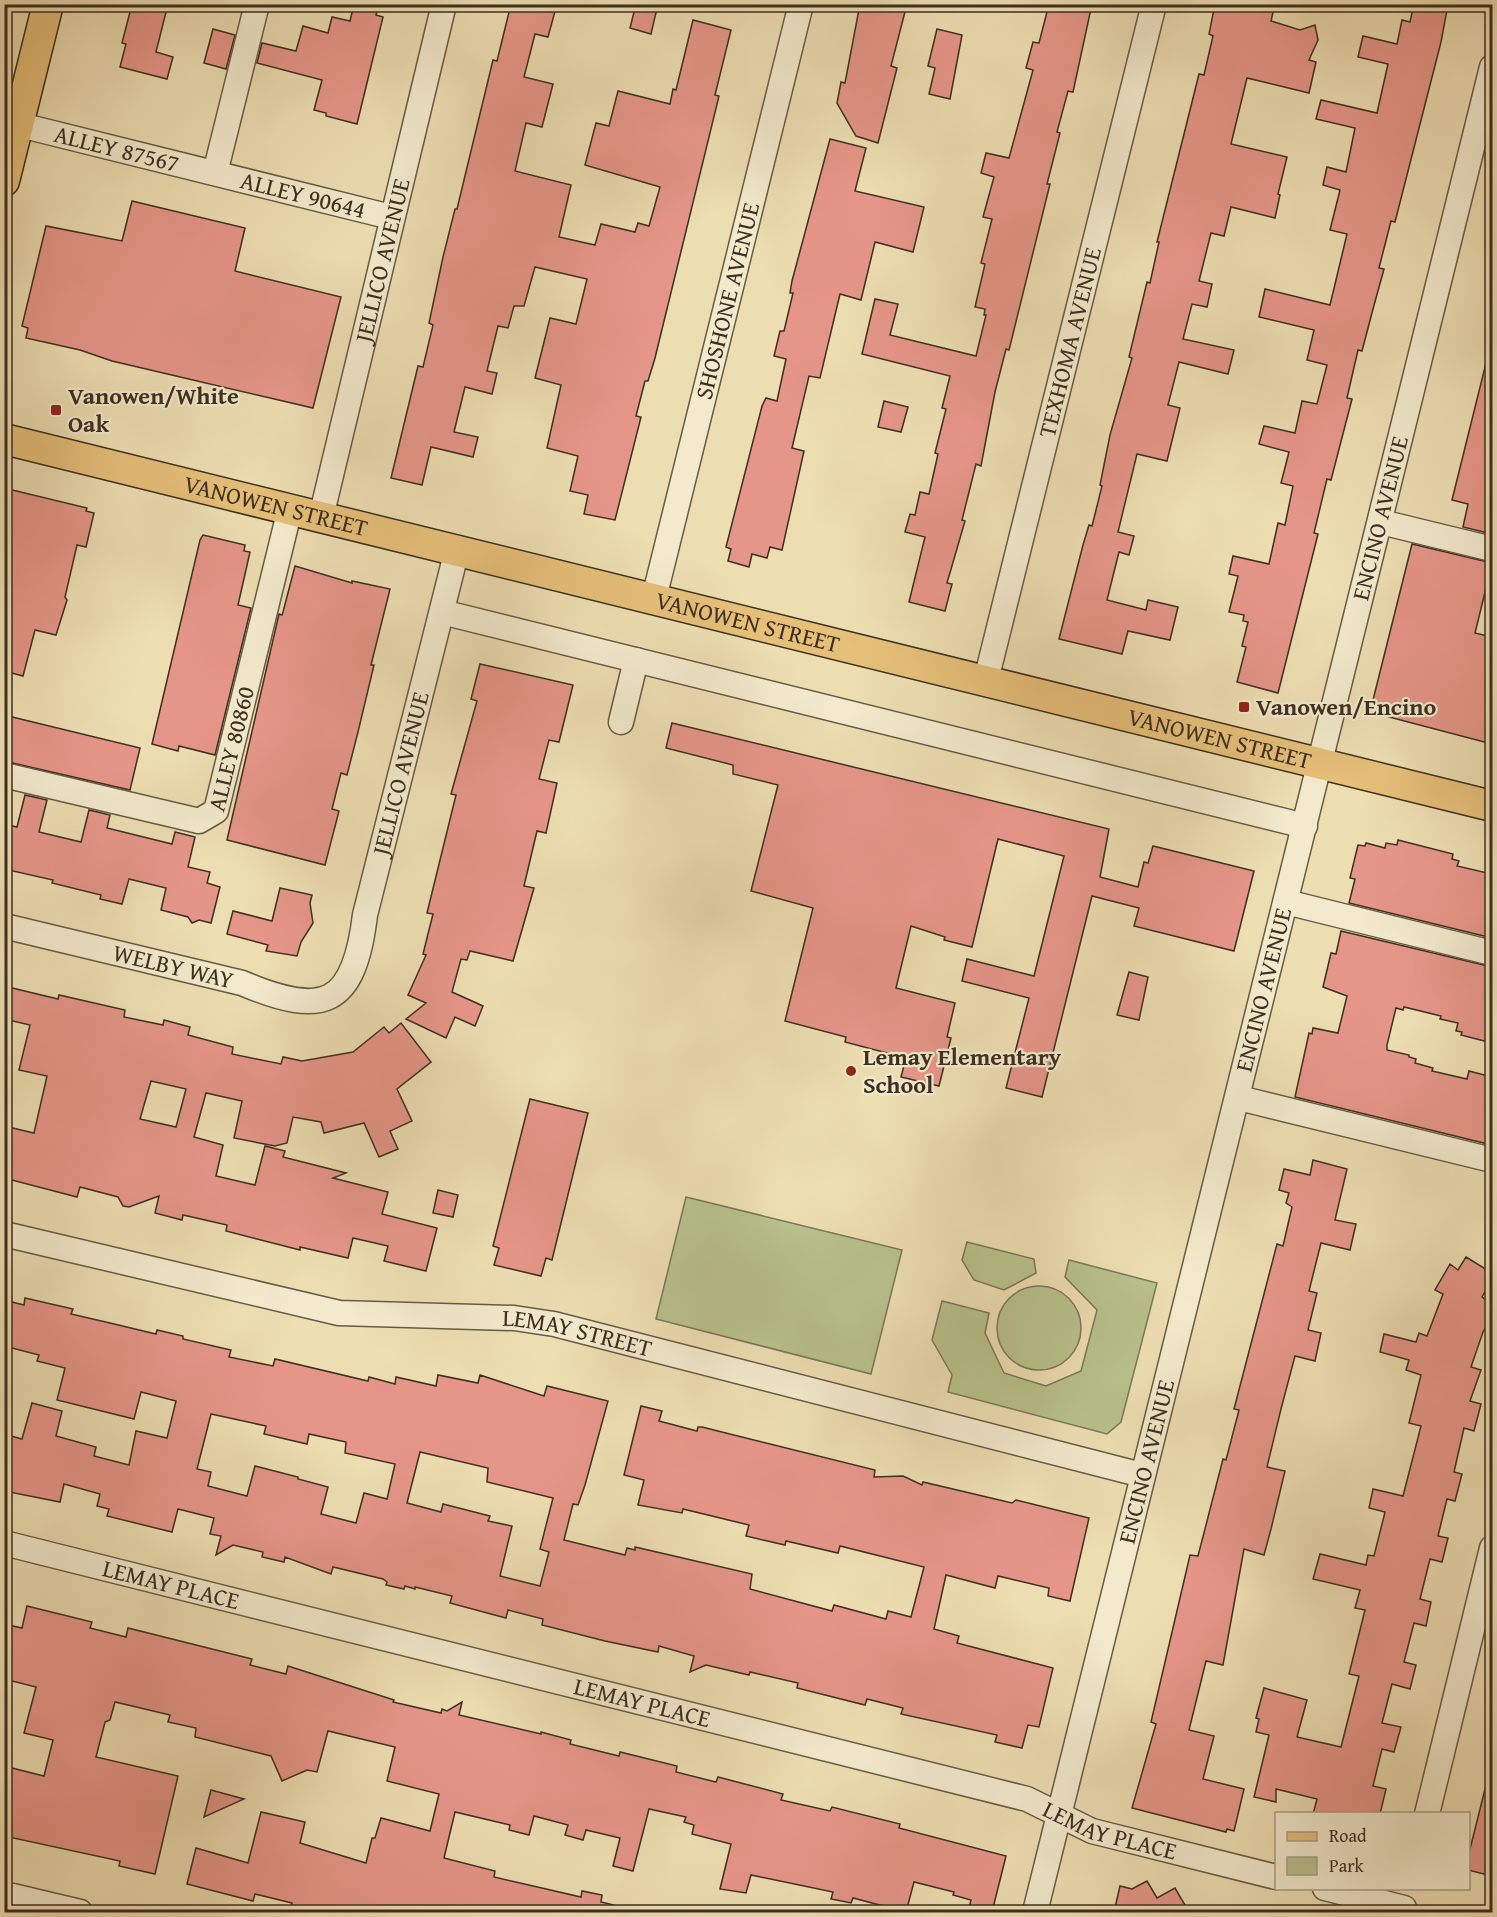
<svg xmlns="http://www.w3.org/2000/svg" width="1497" height="1917" viewBox="0 0 1497 1917" font-family="'Gentium Book Plus',serif">
  <style>
    .green { fill: #b8c18c; stroke: #7a7856; stroke-width: 1.5 }
    .building { fill: #e69689; stroke: #3c2f20; stroke-width: 1.5; fill-rule: evenodd }
    .lines { fill: none; stroke-linecap: round; stroke-linejoin: round }
    .minor-casing { stroke: #685b44; stroke-width: 27 }
    .major-casing { stroke: #3c2f20; stroke-width: 33 }
    .minor { stroke: #f3eacd; stroke-width: 24 }
    .major { stroke: #e6bf79; stroke-width: 30 }
    .poi-dot { fill: #8f2418; stroke: #f3eacd; stroke-width: 2 }
    .labels { text-anchor: middle; stroke-width: 4.5; stroke-linejoin: round; paint-order: stroke }
    .street-label { font-size: 24px; fill: #3c2f20; stroke: #f3eacd }
    .poi-label { font-size: 24px; font-weight: bold; fill: #3c2f20; stroke: #f3eacd; text-anchor: start }
  </style>
  <rect width="100%" height="100%" fill="#eddeb2"/>
  <filter id="stains"><feTurbulence type="fractalNoise" baseFrequency=".00333" numOctaves="4"/><feColorMatrix values="0 0 0 0 .2 0 0 0 0 .09 0 0 0 0 .02 0 0 0 .5 -.17"/></filter>
  <radialGradient id="worn" r=".72"><stop offset=".6" stop-color="#630" stop-opacity="0"/><stop offset="1" stop-color="#630" stop-opacity=".3"/></radialGradient>
  <g class="green">
    <polygon points="686,1197 902,1250 871,1374 656,1319"/>
    <polygon points="967,1242 1034,1259 1036,1273 1004,1290 974,1280 962,1260"/>
    <polygon points="1069,1260 1157,1283 1121,1422 1107,1434 948,1392 952,1375 932,1340 942,1301 989,1313 985,1333 1004,1373 1046,1386 1081,1371 1097,1310 1065,1277"/>
    <circle cx="1039" cy="1328" r="42"/>
  </g>
  <g class="building">
    <polygon points="132,4 168,4 156,52 173,57 167,79 120,67 126,44 122,43"/>
    <polygon points="354,4 379,4 376,15 383,17 357,124 326,116 326,113 314,110 322,80 257,63 262,43 296,51 303,26 328,33 332,17 350,21"/>
    <polygon points="511,4 557,4 548,37 535,34 524,77 553,84 542,127 526,123 515,171 571,185 559,237 595,245 601,224 635,232 638,223 649,226 660,187 585,165 596,123 609,126 618,91 670,104 673,89 676,90 693,20 731,30 715,95 719,96 655,358 648,381 645,381 636,416 641,417 615,520 584,514 588,495 570,491 578,456 547,448 561,385 535,378 550,318 576,324 587,279 535,267 524,306 514,306 508,328 498,326 487,371 497,373 492,394 465,387 454,432 478,437 473,457 431,447 422,485 391,478 418,366 423,367 433,325 429,323 443,257 455,209 457,209 493,60 497,61"/>
    <polygon points="636,4 658,4 651,34 630,28"/>
    <polygon points="860,4 907,4 891,66 897,68 878,143 856,136 837,103 841,82 845,83"/>
    <polygon points="1049,4 1092,4 1073,92 1068,91 1057,132 1060,133 1047,184 1050,184 1009,350 1006,349 995,392 981,466 976,464 962,520 965,521 947,583 952,584 945,611 909,602 925,537 905,532 910,514 915,515 920,492 929,494 938,454 935,453 946,409 942,408 950,376 862,354 875,299 898,304 890,335 976,356 986,315 984,315 985,309 975,307 985,264 981,263 992,219 983,217 994,177 981,173 986,153 1009,158 1033,70 1026,68 1033,42 1039,43"/>
    <polygon points="1215,4 1275,4 1271,21 1300,30 1315,25 1318,40 1309,60 1316,62 1309,93 1247,78 1231,144 1287,157 1278,194 1280,195 1275,218 1231,207 1224,236 1211,233 1199,281 1212,284 1207,307 1192,304 1183,339 1234,350 1228,374 1179,362 1168,405 1180,408 1167,461 1137,454 1118,532 1134,536 1129,555 1119,552 1107,600 1146,610 1148,600 1178,607 1170,640 1128,631 1122,654 1059,639 1083,545 1089,525 1092,526 1102,486 1100,485 1110,435 1132,358 1129,357 1147,282 1150,283 1159,242 1157,242 1199,74 1204,75 1213,36 1209,34"/>
    <polygon points="1414,4 1441,4 1440,9 1447,10 1441,42 1395,222 1391,221 1379,268 1384,269 1373,309 1362,351 1358,350 1347,398 1352,399 1331,480 1327,479 1314,533 1318,534 1278,693 1237,682 1246,647 1242,646 1248,622 1243,621 1244,615 1229,612 1238,576 1229,574 1233,556 1269,564 1278,523 1285,525 1293,486 1281,483 1289,452 1259,444 1264,426 1295,433 1302,401 1317,404 1327,365 1307,360 1314,330 1259,317 1265,289 1330,305 1347,234 1330,230 1340,190 1323,185 1327,167 1346,172 1355,128 1316,119 1321,100 1377,113 1388,64 1358,57 1363,36 1397,44 1402,20 1410,22"/>
    <polygon points="213,29 235,35 226,69 204,63"/>
    <polygon points="937,29 962,35 950,99 929,94 935,68 928,66"/>
    <polygon points="830,139 866,148 855,191 924,207 913,252 875,242 861,300 840,294 820,378 809,376 792,448 804,451 782,550 770,547 767,558 752,554 749,567 728,561 731,549 726,547 762,406 766,398 777,401 786,359 774,356 780,331 784,331 793,293 790,293 792,281"/>
    <polygon points="132,201 245,228 235,271 341,297 313,408 112,361 80,350 26,338 28,328 22,326 46,226 122,241"/>
    <polygon points="1486,363 1492,364 1492,534 1463,527 1468,504 1452,500"/>
    <polygon points="884,401 908,407 901,432 878,427"/>
    <polygon points="4,488 87,508 86,511 94,513 86,547 77,545 65,597 67,600 56,635 35,630 23,676 4,671"/>
    <polygon points="203,535 245,545 244,551 250,552 238,605 251,608 215,755 179,746 178,751 152,744 200,540"/>
    <polygon points="1412,544 1492,563 1492,581 1488,580 1475,633 1492,637 1492,744 1370,712"/>
    <polygon points="295,566 352,583 352,581 390,589 371,665 374,665 358,732 347,775 341,773 332,809 339,811 325,865 227,840 279,614 282,615 283,612"/>
    <polygon points="480,664 573,685 559,742 549,740 539,779 557,783 546,833 537,831 524,886 534,888 513,961 470,951 467,960 461,959 452,992 483,1006 475,1026 455,1017 446,1038 406,1019 426,1003 408,995 426,955 423,954 433,914 427,913 456,795 451,794 477,701 471,699"/>
    <polygon points="4,715 140,748 130,790 4,761"/>
    <polygon points="672,723 1109,829 1100,877 1138,887 1144,862 1148,863 1153,846 1254,871 1234,951 1134,926 1139,908 1092,896 1042,1097 1006,1088 1029,998 962,981 967,959 1034,976 1064,856 998,839 972,947 944,940 945,937 911,926 896,988 955,1003 947,1037 951,1038 939,1086 901,1077 906,1058 845,1042 846,1037 785,1021 813,908 751,891 778,785 733,774 733,765 666,748"/>
    <polygon points="25,795 47,800 39,832 81,842 89,810 110,815 107,828 172,844 175,832 195,837 188,867 210,872 207,883 220,887 211,923 199,920 192,923 188,917 161,910 166,888 129,879 122,904 100,899 101,895 52,883 53,880 4,869 4,824 17,827"/>
    <polygon points="1398,840 1453,854 1452,859 1459,861 1457,866 1492,874 1492,938 1349,903 1355,879 1350,878 1358,845 1365,846 1366,843 1385,848 1386,843 1397,845"/>
    <polygon points="280,888 312,895 310,903 313,923 301,942 297,956 266,951 268,945 227,934 233,911 272,921"/>
    <polygon points="1341,931 1492,967 1492,1043 1461,1035 1462,1032 1456,1031 1458,1023 1440,1019 1441,1016 1404,1007 1403,1010 1396,1008 1387,1045 1387,1050 1409,1055 1409,1057 1416,1059 1415,1063 1433,1068 1432,1071 1467,1079 1469,1071 1492,1077 1492,1145 1295,1097 1309,1033 1312,1034 1313,1028 1338,1033 1347,996 1323,987 1331,953 1336,954"/>
    <polygon points="1129,972 1148,977 1139,1020 1117,1015"/>
    <path d="M4,986L58,999L59,995L125,1010L124,1017L163,1025L164,1020L190,1027L188,1035L233,1047L232,1054L281,1064L283,1057L302,1061L353,1052L384,1027L389,1033L401,1023L431,1062L397,1089L412,1121L390,1131L398,1149L379,1157L364,1123L324,1133L321,1122L293,1117L287,1143L275,1146L234,1138L242,1101L206,1093L194,1137L223,1145L216,1176L255,1185L265,1146L285,1151L283,1157L346,1173L333,1178L388,1192L382,1214L437,1228L426,1271L384,1261L388,1246L353,1238L348,1258L300,1247V1250L226,1231L227,1225L183,1215L182,1220L155,1213L159,1196L129,1207L123,1206L118,1197L80,1187L77,1197L4,1178V1126L34,1133L47,1076L19,1070L30,1025L4,1019ZM151,1081L186,1089L176,1127L140,1119Z"/>
    <polygon points="530,1099 588,1113 552,1260 546,1258 541,1276 494,1265 499,1248 493,1246"/>
    <polygon points="1313,1160 1347,1169 1335,1220 1356,1224 1350,1250 1321,1243 1309,1291 1317,1293 1308,1330 1321,1333 1315,1361 1295,1356 1281,1409 1267,1467 1285,1471 1271,1529 1264,1555 1244,1549 1223,1665 1206,1661 1189,1730 1214,1736 1203,1779 1244,1789 1234,1831 1227,1829 1226,1832 1132,1808 1156,1724 1151,1722 1190,1555 1198,1556 1223,1459 1226,1460 1239,1410 1234,1409 1277,1244 1283,1246 1292,1207 1286,1203 1289,1193 1279,1190 1284,1169 1310,1175"/>
    <polygon points="438,1190 458,1195 453,1217 433,1213"/>
    <polygon points="1466,1257 1492,1273 1492,1279 1482,1297 1492,1304 1492,1316 1483,1332 1471,1367 1481,1370 1470,1401 1481,1404 1474,1431 1464,1428 1454,1472 1462,1474 1455,1501 1447,1499 1438,1536 1448,1538 1442,1562 1430,1559 1420,1599 1431,1602 1426,1626 1414,1623 1404,1662 1416,1665 1410,1689 1392,1684 1382,1723 1401,1727 1394,1752 1382,1749 1373,1786 1386,1789 1380,1814 1313,1814 1317,1799 1276,1789 1276,1802 1254,1797 1269,1735 1256,1732 1259,1719 1256,1718 1264,1688 1307,1700 1297,1737 1341,1747 1359,1676 1349,1674 1365,1610 1355,1608 1360,1590 1313,1579 1320,1554 1366,1565 1368,1555 1374,1556 1385,1512 1369,1508 1373,1489 1403,1496 1421,1426 1409,1423 1421,1375 1406,1370 1409,1360 1380,1352 1384,1334 1416,1342 1419,1333 1427,1336 1443,1294 1435,1290 1450,1264 1458,1270"/>
    <path d="M25,1298L73,1309L71,1314L110,1323L156,1334L157,1330L183,1336V1339L231,1350L229,1357L273,1366L275,1359L368,1381L369,1377L395,1384L396,1377L436,1386L438,1375L478,1383L480,1375L544,1396L547,1386L608,1401L585,1485L578,1505L573,1504L564,1540L625,1555L627,1548L635,1550V1547L752,1574L750,1589L832,1611L834,1605L886,1619L888,1611L911,1617L924,1567L840,1546L838,1553L786,1541L785,1545L746,1536L749,1525L683,1509L682,1513L638,1505L644,1480L624,1475L641,1406L662,1411L659,1421L697,1431L698,1427H702L875,1470L874,1477L903,1476L922,1485L923,1482L1012,1503L1016,1500L1089,1518L1070,1601L1048,1596L1049,1588L998,1576L995,1588L946,1575L934,1629L959,1636L957,1643L1053,1668L1039,1727L1028,1725L1022,1748L995,1742L997,1735L901,1714L903,1708L867,1699L865,1705L797,1688L798,1683L750,1672L749,1675L706,1665L690,1672L694,1656L659,1646L658,1652L605,1641L542,1625L543,1619L508,1610L506,1618L450,1603L452,1596L415,1587V1589L405,1586L404,1589L386,1585L387,1582L383,1579L333,1567L331,1574L285,1557L284,1562L262,1557L263,1552L233,1545L216,1555L221,1536L210,1534L214,1518L178,1509L172,1532L107,1516L109,1509L97,1506L100,1494L64,1484L60,1502L4,1491V1434L22,1439L32,1403L62,1411L56,1436L96,1447L94,1456L129,1465L136,1431L167,1438L176,1401L141,1392L134,1419L57,1400L65,1368L37,1361L39,1355L4,1346V1300L24,1305ZM211,1414L266,1426L264,1434L307,1444L309,1434L346,1442L345,1453L395,1464L387,1499L364,1493L356,1523L321,1514L328,1487L298,1479V1477L255,1466L247,1496L208,1486L211,1472L197,1469ZM420,1452L488,1468L487,1482L553,1498L540,1549L549,1552L540,1586L500,1576L512,1526L488,1521L490,1516L443,1504L441,1512L407,1503Z"/>
    <polygon points="27,1606 92,1622 90,1628 126,1637 128,1628 252,1659 250,1665 286,1674 288,1666 394,1700 393,1702 441,1713 442,1709 447,1711 462,1702 459,1715 541,1734 541,1732 571,1740 570,1744 619,1756 620,1752 677,1766 676,1772 716,1782 718,1777 741,1783 783,1794 781,1800 830,1811 832,1807 900,1824 899,1828 1006,1856 992,1912 968,1912 971,1900 953,1895 954,1892 914,1882 906,1912 853,1898 851,1903 831,1899 833,1892 751,1875 746,1893 720,1889 731,1844 692,1834 694,1825 684,1822 686,1817 649,1809 633,1871 613,1866 620,1838 586,1830 583,1840 565,1835 568,1825 534,1816 529,1835 509,1830 510,1825 455,1812 444,1858 495,1871 494,1877 581,1897 582,1891 602,1895 601,1902 614,1905 614,1912 301,1912 290,1909 292,1903 255,1894 253,1901 187,1884 196,1848 248,1863 261,1812 305,1822 300,1843 366,1863 372,1838 375,1838 381,1818 430,1831 439,1794 387,1781 395,1747 328,1731 317,1772 307,1770 282,1781 271,1756 195,1737 196,1728 168,1722 170,1715 115,1702 110,1720 105,1722 96,1757 178,1776 155,1874 119,1866 120,1861 4,1836 4,1766 44,1776 53,1740 24,1733 36,1687 4,1679 4,1624 22,1628"/>
    <polygon points="1486,1785 1492,1786 1492,1876 1468,1870 1468,1857"/>
    <polygon points="211,1790 244,1799 204,1817"/>
    <polygon points="1147,1881 1157,1898 1175,1888 1189,1912 1114,1912 1120,1886 1132,1889"/>
  </g>
  <g class="lines">
    <defs>
      <g id="minor">
        <path id="s1" d="M4,121L391,217"/>
        <polyline points="215,173 257,4"/>
        <path id="s2" d="M321,517L444,4"/>
        <polyline points="1381,522 1492,549"/>
        <path id="s3" d="M654,598L801,4"/>
        <polyline points="442,612 1305,826"/>
        <path id="s4" d="M986,680L1154,4"/>
        <polyline points="621,722 636,660"/>
        <path id="s5" d="M4,775L199,821L216,811L290,509"/>
        <polyline points="1286,902 1492,953"/>
        <path id="s6" d="M4,926L242,983C324,1018 354,1006 365,915L457,550"/>
        <polyline points="1239,1098 1492,1160"/>
        <path id="s7" d="M4,1234L339,1313L514,1318L554,1324L1142,1475"/>
        <path id="s8" d="M4,1543L1027,1799L1092,1831L1276,1877"/>
        <polyline points="1427,1814 1492,1548"/>
        <polyline points="1325,1888 1404,1908"/>
        <polyline points="4,1894 80,1912"/>
        <path id="s9" d="M1035,1912L1492,67"/>
      </g>
      <g id="major">
        <polyline points="4,181 48,4"/>
        <path id="s10" d="M4,439L1492,806"/>
      </g>
    </defs>
    <use href="#minor" class="minor-casing"/>
    <use href="#major" class="major-casing"/>
    <use href="#minor" class="minor"/>
    <use href="#major" class="major"/>
  </g>
  <g class="poi-dot">
    <rect x="50" y="404" width="12" height="12" rx="3"/>
    <rect x="1238" y="701" width="12" height="12" rx="3"/>
    <circle cx="851" cy="1071" r="6"/>
  </g>
  <g class="labels">
    <g class="street-label">
      <text dy="8" stroke="none"><textPath href="#s1" startOffset="116">ALLEY 87567</textPath></text>
      <text dy="8" stroke="none"><textPath href="#s1" startOffset="308">ALLEY 90644</textPath></text>
      <text dy="8" stroke="none"><textPath href="#s2" startOffset="264">JELLICO AVENUE</textPath></text>
      <text dy="8" stroke="none"><textPath href="#s3" startOffset="306">SHOSHONE AVENUE</textPath></text>
      <text dy="8" stroke="none"><textPath href="#s4" startOffset="348">TEXHOMA AVENUE</textPath></text>
      <text dy="8" stroke="none"><textPath href="#s10" startOffset="280">VANOWEN STREET</textPath></text>
      <text dy="8" stroke="none"><textPath href="#s9" startOffset="1436">ENCINO AVENUE</textPath></text>
      <text dy="8" stroke="none"><textPath href="#s10" startOffset="766">VANOWEN STREET</textPath></text>
      <text dy="8" stroke="none"><textPath href="#s10" startOffset="1252">VANOWEN STREET</textPath></text>
      <text dy="8" stroke="none"><textPath href="#s5" startOffset="284">ALLEY 80860</textPath></text>
      <text dy="8" stroke="none"><textPath href="#s6" startOffset="574">JELLICO AVENUE</textPath></text>
      <text dy="8" stroke="none"><textPath href="#s6" startOffset="174">WELBY WAY</textPath></text>
      <text dy="8" stroke="none"><textPath href="#s9" startOffset="950">ENCINO AVENUE</textPath></text>
      <text dy="8" stroke="none"><textPath href="#s7" startOffset="584">LEMAY STREET</textPath></text>
      <text dy="8" stroke="none"><textPath href="#s9" startOffset="464">ENCINO AVENUE</textPath></text>
      <text dy="8" stroke="none"><textPath href="#s8" startOffset="172">LEMAY PLACE</textPath></text>
      <text dy="8" stroke="none"><textPath href="#s8" startOffset="658">LEMAY PLACE</textPath></text>
      <text dy="8" stroke="none"><textPath href="#s8" startOffset="1144">LEMAY PLACE</textPath></text>
    </g>
    <g class="poi-label">
      <text x="68" y="404">Vanowen/White<tspan x="68" dy="28">Oak</tspan></text>
      <text x="1256" y="715">Vanowen/Encino</text>
      <text x="863" y="1065">Lemay Elementary<tspan x="863" dy="28">School</tspan></text>
    </g>
  </g>
  <rect width="1497" height="1917" fill="none" stroke="#eddeb2" stroke-width="24"/>
  <rect x="6" y="6" width="1485" height="1905" fill="none" stroke="#3c2f20" stroke-width="3"/>
  <rect x="12" y="12" width="1473" height="1893" fill="none" stroke="#3c2f20" stroke-width="1.5"/>
  <rect x="1275" y="1812" width="195" height="78" fill="#f3eacd" stroke="#aa9f88" stroke-width="1.5"/>
  <rect x="1287" y="1832" width="30" height="9" fill="#e6bf79" stroke="#aa9f88" stroke-width="1.5"/>
  <text x="1329" y="1842" font-size="18" fill="#3c2f20">Road</text>
  <rect x="1287" y="1857" width="30" height="18" fill="#b8c18c" stroke="#aa9f88" stroke-width="1.5"/>
  <text x="1329" y="1872" font-size="18" fill="#3c2f20">Park</text>
  <rect width="100%" height="100%" filter="url(#stains)"/>
  <rect width="100%" height="100%" fill="url(#worn)"/>
</svg>
